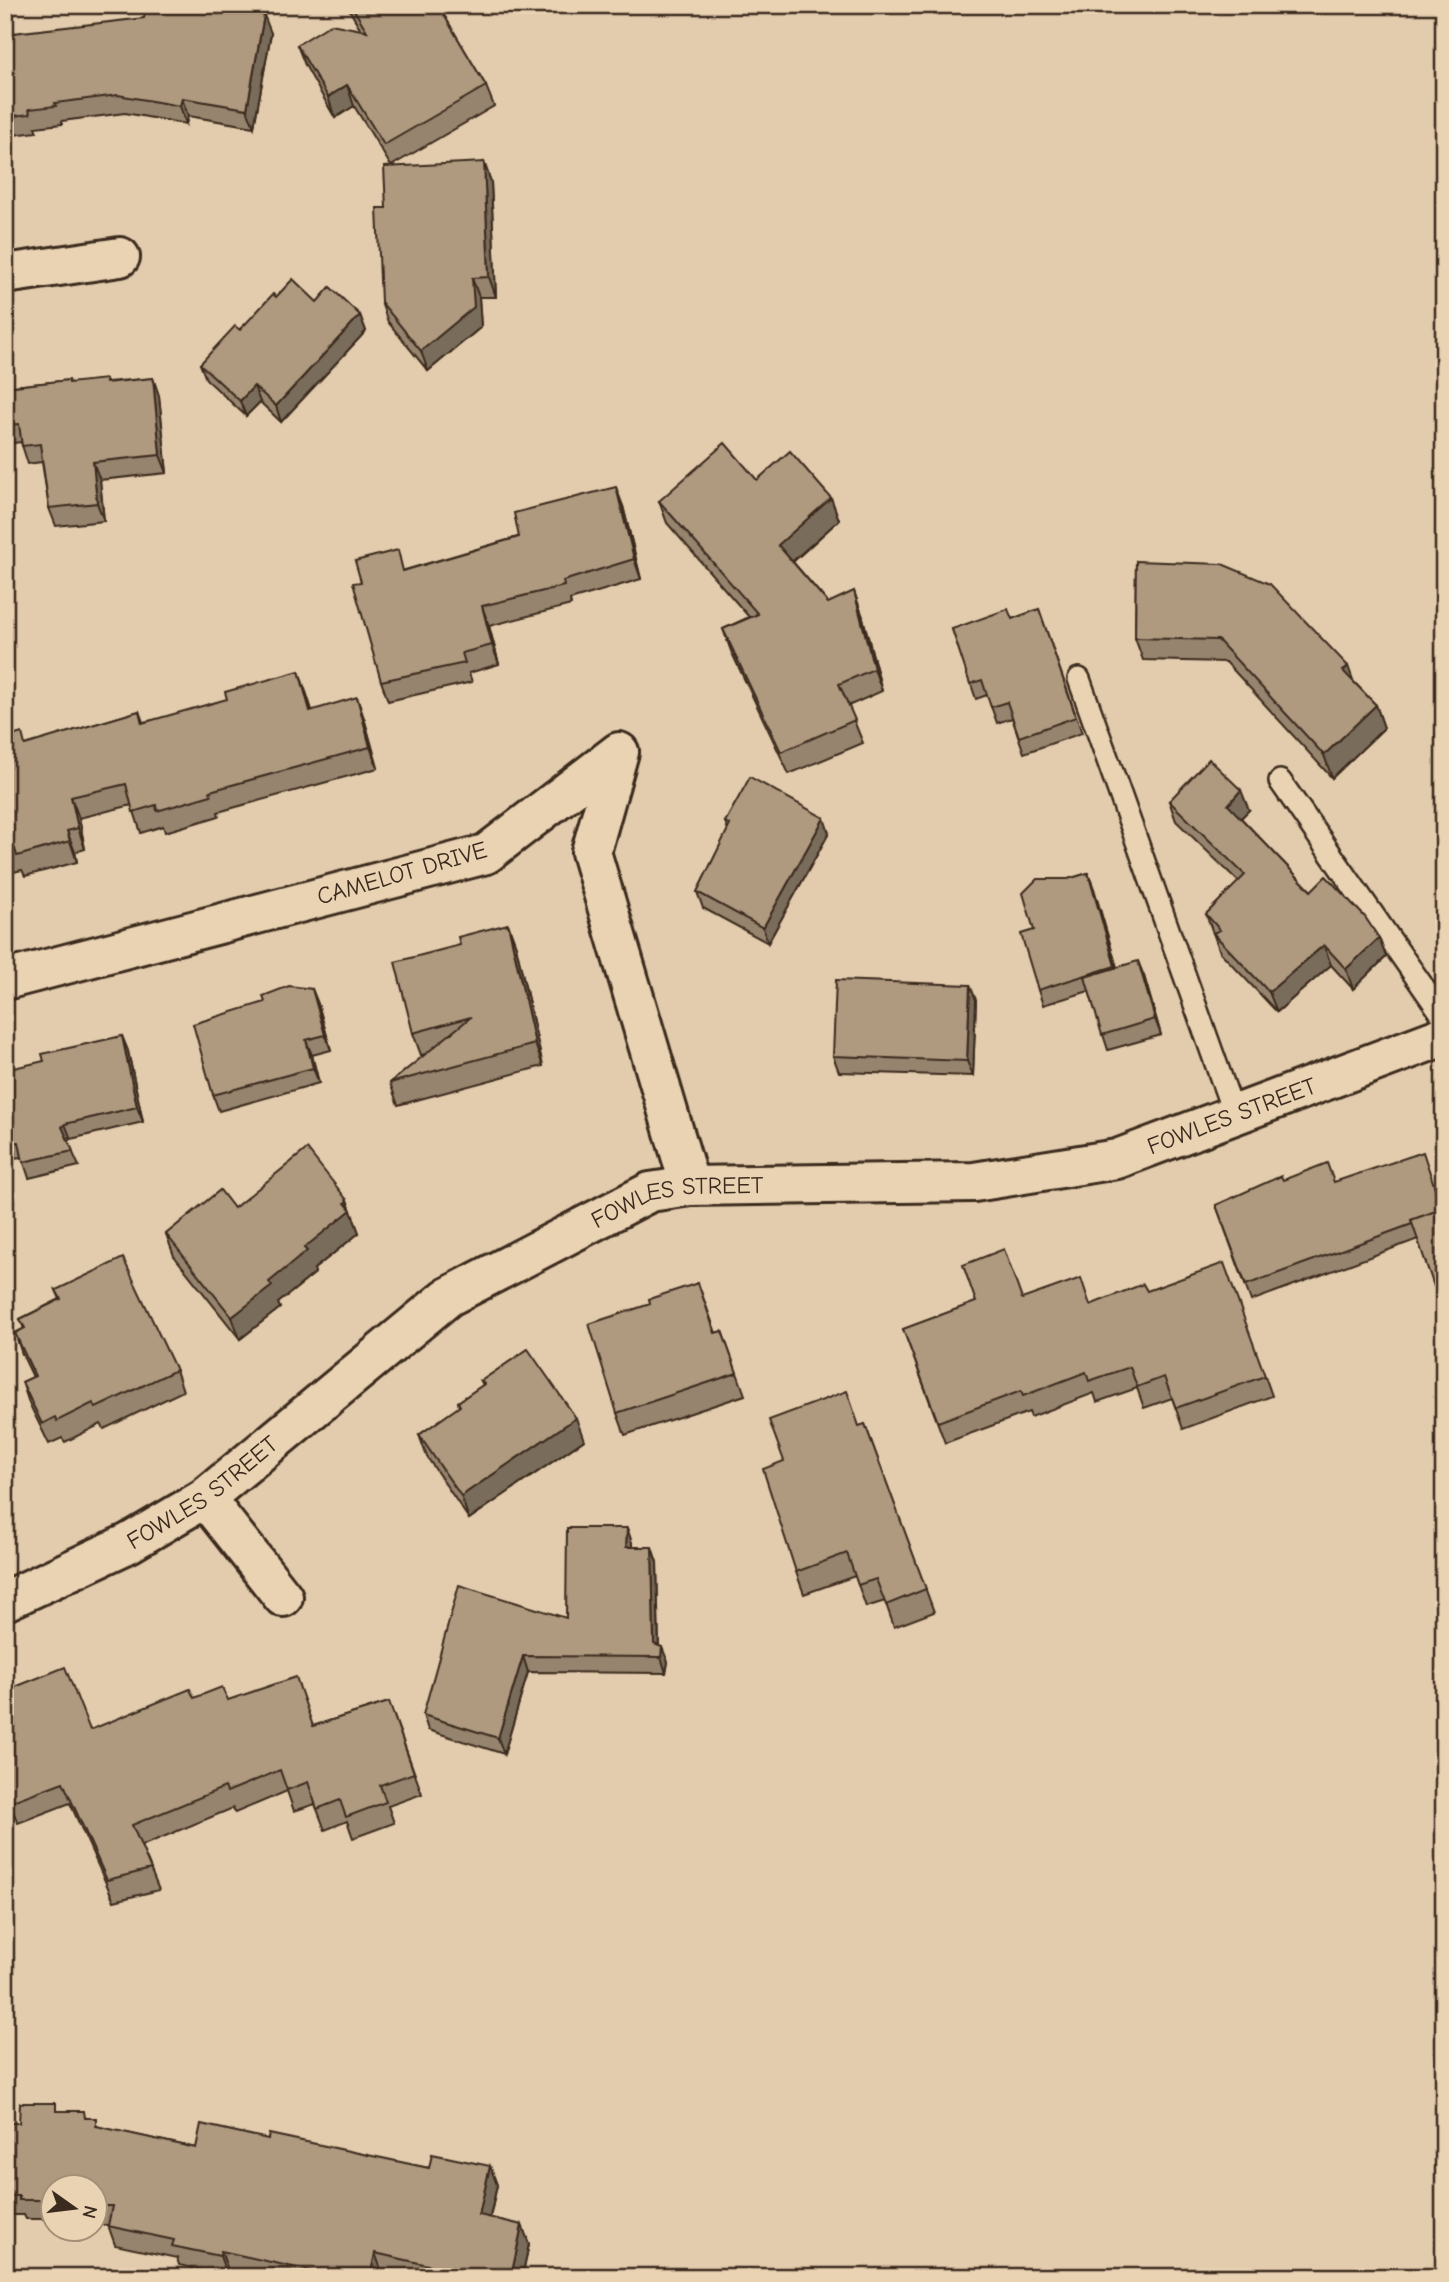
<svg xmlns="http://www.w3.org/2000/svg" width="1449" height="2282" viewBox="0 0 1449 2282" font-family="'Comic Neue',sans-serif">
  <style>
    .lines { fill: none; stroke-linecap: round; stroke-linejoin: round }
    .service-casing { stroke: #3b2a1e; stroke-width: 26 }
    .minor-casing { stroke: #3b2a1e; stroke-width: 44 }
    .service { stroke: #ead3b3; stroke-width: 21 }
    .minor { stroke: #ead3b3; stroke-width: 38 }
    .wall { fill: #96846e; stroke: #3b2a1e; stroke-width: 2 }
    .shaded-wall { fill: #7a6c5a; stroke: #3b2a1e; stroke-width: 2 }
    .building { fill: #af9a80; stroke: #3b2a1e; stroke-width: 2 }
    .labels { text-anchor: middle; stroke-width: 7; stroke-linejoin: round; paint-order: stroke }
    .street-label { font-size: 24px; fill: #3b2a1e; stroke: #ead3b3 }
  </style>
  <rect width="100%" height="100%" fill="#e3ccad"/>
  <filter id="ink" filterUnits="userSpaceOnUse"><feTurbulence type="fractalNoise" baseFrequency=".0143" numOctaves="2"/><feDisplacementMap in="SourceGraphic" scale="14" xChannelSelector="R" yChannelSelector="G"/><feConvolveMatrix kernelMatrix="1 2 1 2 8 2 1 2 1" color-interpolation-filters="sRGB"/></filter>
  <g filter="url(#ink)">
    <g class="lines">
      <defs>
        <g id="service">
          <polyline points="1079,679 1234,1114"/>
          <polyline points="1280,781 1444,1017"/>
        </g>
        <g id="minor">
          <polyline points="5,274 120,257"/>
          <polyline points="5,980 486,854 619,752 591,852 690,1186"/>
          <polyline points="205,1498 283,1597"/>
          <path id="s1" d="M5,1601L129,1543L205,1498L448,1297L650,1192L690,1186L974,1182L1117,1159L1444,1036"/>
        </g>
      </defs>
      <use href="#service" class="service-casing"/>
      <use href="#minor" class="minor-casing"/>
      <use href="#service" class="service"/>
      <use href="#minor" class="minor"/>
    </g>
    <g class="wall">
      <polygon points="347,5 438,5 486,86 494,106 391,166 354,106 335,118 305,65 297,45 361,30 350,11"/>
      <polygon points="271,33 254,127 188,116 186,124 125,113 62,121 62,124 35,127 37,132 5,136 5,34"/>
      <polygon points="484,162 491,182 496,297 479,297 481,327 428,371 388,322 381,302 386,208"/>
      <polygon points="276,297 317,302 360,315 366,331 281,422 260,402 246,416 206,379 200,364"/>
      <polygon points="153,378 159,396 167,473 100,480 104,521 56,526 49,508 42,462 28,464 21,442 5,444 5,387 69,380 70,383 107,382"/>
      <polygon points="831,498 839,520 793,562 828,603 862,614 882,691 848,706 863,743 789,774 731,651 723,629 749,617 667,523 659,501"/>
      <polygon points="623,506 641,579 570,600 571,605 489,626 499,664 469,673 472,682 388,701 381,681 361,582 405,570"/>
      <polygon points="1136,561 1355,683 1376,705 1384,728 1332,778 1226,662 1143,660 1135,638"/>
      <polygon points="1039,609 1082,733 1024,753 1012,718 997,723 987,695 976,699 952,629 1012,619"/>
      <polygon points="306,692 312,710 364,718 378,768 218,812 219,816 165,832 163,826 141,833 132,805 79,818 85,849 75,852 77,862 25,876 22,870 5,874 5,738 26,745 139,711 143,722"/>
      <polygon points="1169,801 1249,810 1241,818 1311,891 1379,938 1386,957 1353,989 1331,965 1277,1012 1220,952 1206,914 1239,882 1176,821"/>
      <polygon points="725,822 829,833 768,943 703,908 697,892 728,830"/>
      <polygon points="1088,873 1094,889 1117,967 1144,976 1161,1035 1108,1050 1089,991 1043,1005 1038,990 1034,930 1068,879"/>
      <polygon points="508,924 516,946 543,1066 398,1105 390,1083 426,1054 421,1055 413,1033 460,945"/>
      <polygon points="312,989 318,1004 331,1050 312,1055 319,1083 219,1111 213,1095"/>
      <polygon points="976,1000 973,1076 839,1072 833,1056"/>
      <polygon points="122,1036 128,1051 143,1122 71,1139 68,1142 79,1166 29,1178 22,1157 5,1159 5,1087 44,1061"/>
      <polygon points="1334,1182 1444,1208 1444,1313 1418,1239 1251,1301 1216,1205"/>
      <polygon points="347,1200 359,1233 314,1269 315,1273 278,1303 280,1308 240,1339 174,1256 166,1234 234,1208"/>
      <polygon points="698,1283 716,1333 722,1331 745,1395 625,1435 617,1413 650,1304"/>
      <polygon points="56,1290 176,1370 183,1391 104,1429 101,1424 65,1442 62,1438 49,1444 29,1403 22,1382 33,1377 22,1354 15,1333 24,1329 20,1319 60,1299"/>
      <polygon points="1147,1291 1265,1376 1272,1396 1183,1429 1172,1398 1144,1408 1137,1388 1097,1402 1094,1393 1031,1417 1029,1412 945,1443 903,1329 976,1302 1022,1299 1090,1305"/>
      <polygon points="481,1381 584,1440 469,1519 427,1457 419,1435 459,1407 458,1402 483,1385"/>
      <polygon points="865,1424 934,1612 894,1627 885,1601 866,1607 855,1576 804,1594 796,1572 784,1461"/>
      <polygon points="627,1528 632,1543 632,1547 657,1562 659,1646 668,1662 666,1673 528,1672 504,1754 428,1730 423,1715 566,1618"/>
      <polygon points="5,1691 90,1730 194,1698 228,1700 313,1726 389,1702 422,1794 388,1806 394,1823 353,1838 347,1821 325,1830 315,1804 294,1811 287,1791 235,1813 233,1808 141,1846 159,1890 114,1901 70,1803 18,1823 14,1814 5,1818"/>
      <polygon points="59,2111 87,2118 99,2127 196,2148 268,2139 429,2168 490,2166 497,2185 490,2218 522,2225 529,2244 522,2277 401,2277 382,2272 381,2277 258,2277 228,2270 227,2276 179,2265 177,2258 115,2245 108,2225 94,2225 94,2188 52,2188 52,2219 26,2219 24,2215 5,2215 5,2123 19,2123"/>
    </g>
    <g class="shaded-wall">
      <polygon points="264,15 271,33 254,127 247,109"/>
      <polygon points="347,85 354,106 335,118 328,97"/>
      <polygon points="182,98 188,116 186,124 180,106"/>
      <polygon points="484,162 491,182 496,297 489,277"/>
      <polygon points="472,278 479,297 481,327 428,371 421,351"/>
      <polygon points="360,315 366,331 281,422 276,406"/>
      <polygon points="153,378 159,396 167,473 160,455"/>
      <polygon points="254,386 260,402 246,416 240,401"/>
      <polygon points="93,462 100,480 104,521 97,503"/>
      <polygon points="616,487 623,506 641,579 634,559"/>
      <polygon points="831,498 839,520 786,567 778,545"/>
      <polygon points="854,591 862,614 882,691 874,669"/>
      <polygon points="482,606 489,626 499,664 492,645"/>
      <polygon points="1348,666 1356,688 1343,671"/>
      <polygon points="299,671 306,692 318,731 310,711"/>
      <polygon points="357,697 364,718 378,768 370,747"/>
      <polygon points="1376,705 1384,728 1332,778 1324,755"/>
      <polygon points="1241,790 1249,810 1235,824 1228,805"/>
      <polygon points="71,797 79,818 85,849 78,828"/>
      <polygon points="824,818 829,833 768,943 763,928"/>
      <polygon points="67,831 75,852 77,862 70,841"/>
      <polygon points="1088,873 1094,889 1121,982 1115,966"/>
      <polygon points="508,924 516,946 543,1066 535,1044"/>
      <polygon points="1379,938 1386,957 1353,989 1346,969"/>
      <polygon points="1324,945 1331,965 1277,1012 1269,992"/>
      <polygon points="1138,961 1144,976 1161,1035 1155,1019"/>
      <polygon points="970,985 976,1000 973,1076 967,1061"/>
      <polygon points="312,989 318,1004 331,1050 325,1035"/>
      <polygon points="122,1036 128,1051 143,1122 137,1107"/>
      <polygon points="306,1040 312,1055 319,1083 313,1068"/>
      <polygon points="65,1124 71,1139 67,1143 62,1127"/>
      <polygon points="347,1200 359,1233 314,1269 315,1273 278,1303 280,1308 240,1339 232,1317 304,1248"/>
      <polygon points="576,1418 584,1440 469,1519 461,1496"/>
      <polygon points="627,1528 632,1543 632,1562 626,1547"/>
      <polygon points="652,1547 657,1562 659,1659 654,1644"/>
      <polygon points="662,1647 668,1662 666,1673 661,1657"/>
      <polygon points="523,1656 528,1672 504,1754 498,1738"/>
      <polygon points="490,2166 497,2185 486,2235 479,2215"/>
      <polygon points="522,2225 529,2244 522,2277 511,2277"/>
      <polygon points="221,2251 228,2270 227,2276 220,2256"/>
      <polygon points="375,2253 382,2272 381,2277 370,2277"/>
    </g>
    <g class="building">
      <polygon points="146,5 210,5 264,15 247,109 182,98 180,106 118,95 55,103 56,106 29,109 30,114 5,117 5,34 144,18"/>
      <polygon points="351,5 438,5 486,86 384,145 347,85 328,97 297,45 331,24 367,31"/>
      <polygon points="484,162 489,277 472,278 474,307 421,351 381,302 377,208 386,208 384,167"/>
      <polygon points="293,279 317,302 330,287 360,315 276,406 254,386 240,401 200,364 235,326 240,330 273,294 276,297"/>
      <polygon points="153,378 160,455 93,462 97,503 49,508 40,444 22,446 19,424 5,425 5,387 69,380 69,383 106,379 106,383"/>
      <polygon points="725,443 757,480 790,451 831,498 778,545 828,603 854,591 874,669 839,684 855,720 781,752 723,629 758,614 659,501"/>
      <polygon points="616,487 634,559 563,581 564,586 482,606 492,645 462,653 465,663 381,681 353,583 361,582 355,561 398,550 403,571 519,537 514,513"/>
      <polygon points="1136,561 1222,564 1270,584 1348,666 1343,671 1376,705 1324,755 1218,640 1135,638"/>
      <polygon points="1008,609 1012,619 1039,609 1076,717 1019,737 1007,702 991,707 982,680 970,684 952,629"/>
      <polygon points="299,671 310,711 357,697 370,747 210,791 211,795 157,811 156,805 133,812 126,784 71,797 78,828 67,831 70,841 17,856 15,849 5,851 5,738 22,733 25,745 139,711 142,723 227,699 225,692"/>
      <polygon points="1209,759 1241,790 1228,805 1311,891 1326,876 1365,917 1379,938 1346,969 1324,945 1269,992 1213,933 1220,930 1206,914 1245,875 1169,801"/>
      <polygon points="750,777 824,818 763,928 697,892 730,825 725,822"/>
      <polygon points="1088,873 1115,966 1038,990 1021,934 1034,930 1023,893 1037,879 1068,879"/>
      <polygon points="508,924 535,1044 390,1083 471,1017 413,1033 395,962 460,945 458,937"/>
      <polygon points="1138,961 1155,1019 1102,1035 1085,977"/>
      <polygon points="836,980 970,985 967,1061 833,1056"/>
      <polygon points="289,986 312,989 325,1035 306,1040 313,1068 213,1095 193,1024 265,1002 263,996"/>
      <polygon points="122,1036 137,1107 65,1124 62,1127 73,1151 23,1162 19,1142 5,1143 5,1087 7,1086 5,1079 5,1070 44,1061 42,1054"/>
      <polygon points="307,1149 347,1200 345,1203 351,1210 304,1248 307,1251 269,1282 272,1286 232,1317 166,1234 220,1190 234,1208"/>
      <polygon points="1423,1152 1442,1209 1411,1220 1412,1224 1246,1285 1216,1205 1281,1176 1283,1180 1327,1163 1334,1182"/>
      <polygon points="1444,1208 1444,1298 1437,1295 1411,1220"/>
      <polygon points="1004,1249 1022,1299 1081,1278 1090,1305 1143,1284 1147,1291 1224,1263 1265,1376 1176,1408 1164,1377 1137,1387 1130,1367 1089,1381 1086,1372 1023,1396 1021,1391 938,1422 903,1329 976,1302 963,1265"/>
      <polygon points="123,1258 176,1370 96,1408 93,1403 57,1421 55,1417 42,1424 22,1382 35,1376 15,1333 25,1328 20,1319 61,1299 56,1290"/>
      <polygon points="698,1283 715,1333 722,1331 737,1373 617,1413 589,1324 650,1304 649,1299"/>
      <polygon points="528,1349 576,1418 461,1496 419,1435 460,1406 458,1402 484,1384 481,1381"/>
      <polygon points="847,1391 859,1426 865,1424 926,1589 886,1605 876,1579 858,1585 847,1553 796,1572 763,1469 784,1461 769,1420"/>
      <polygon points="567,1528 627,1528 626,1547 652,1547 654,1644 662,1647 661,1657 523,1656 498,1738 423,1715 459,1585 566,1618"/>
      <polygon points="65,1667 90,1730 190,1689 194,1698 222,1687 228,1700 296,1677 313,1726 389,1702 414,1773 380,1785 386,1802 346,1817 340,1800 317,1809 308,1782 287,1790 280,1770 227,1792 225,1787 132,1825 151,1869 107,1880 63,1782 10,1802 7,1793 5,1793 5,1691"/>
      <polygon points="20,2103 56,2103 56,2111 84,2111 85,2118 96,2118 96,2126 196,2148 201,2124 268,2139 269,2134 429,2168 432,2154 490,2166 479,2215 522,2225 511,2277 481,2277 375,2253 370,2277 338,2277 221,2251 220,2256 172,2246 174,2240 108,2226 112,2206 94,2206 94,2188 52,2188 52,2205 48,2205 47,2200 19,2200 19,2196 5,2196 5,2123 19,2123"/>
    </g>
  </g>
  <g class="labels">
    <g class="street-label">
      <text transform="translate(402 873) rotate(-16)" y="8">CAMELOT DRIVE</text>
      <text dy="8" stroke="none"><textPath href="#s1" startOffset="1360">FOWLES STREET</textPath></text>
      <text dy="8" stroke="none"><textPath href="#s1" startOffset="793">FOWLES STREET</textPath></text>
      <text dy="8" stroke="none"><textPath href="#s1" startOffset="226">FOWLES STREET</textPath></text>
    </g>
  </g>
  <rect width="1449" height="2282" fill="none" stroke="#ead3b3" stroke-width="28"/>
  <rect x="14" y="14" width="1421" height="2254" fill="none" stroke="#3b2a1e" stroke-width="2.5" filter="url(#ink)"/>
  <g transform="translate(74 2208) rotate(104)"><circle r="33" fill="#ead3b3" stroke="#a48f77" stroke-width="2"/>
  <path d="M0-5L12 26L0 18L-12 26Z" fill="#3b2a1e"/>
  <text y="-10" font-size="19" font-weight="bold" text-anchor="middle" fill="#3b2a1e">N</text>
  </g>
</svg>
